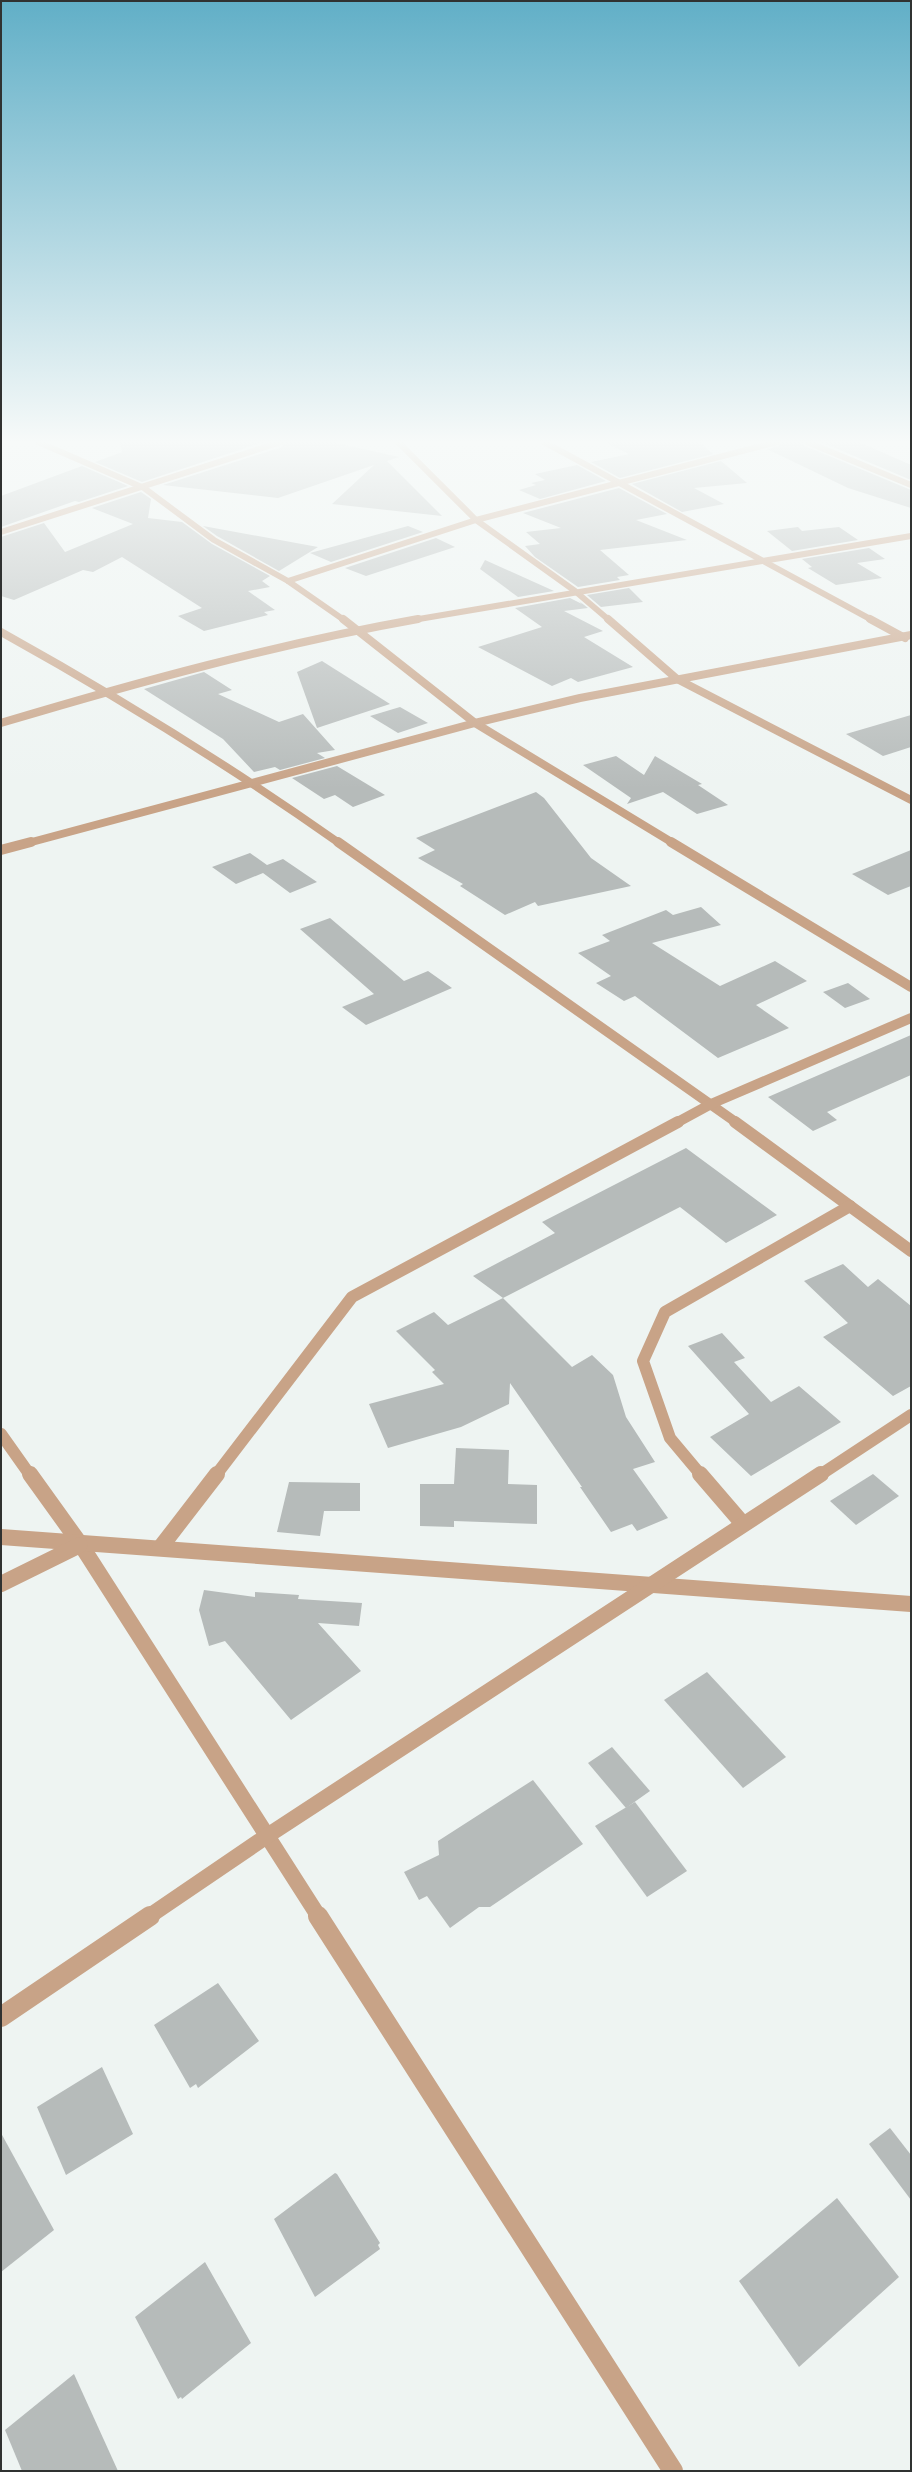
<svg xmlns="http://www.w3.org/2000/svg" width="912" height="2472" viewBox="0 0 912 2472" font-family="'Alegreya Sans',sans-serif">
  <style>
    .building { fill: #b6bbba }
    .lines { fill: none; stroke-linecap: round; stroke-linejoin: round }
    .minor-far5 { stroke: #c8a387; stroke-width: 6 }
    .minor-far4 { stroke: #c8a387; stroke-width: 8 }
    .minor-far3 { stroke: #c8a387; stroke-width: 10 }
    .minor-far2 { stroke: #c8a387; stroke-width: 12 }
    .minor-far1 { stroke: #c8a387; stroke-width: 16 }
    .minor { stroke: #c8a387; stroke-width: 20 }
  </style>
  <rect width="100%" height="100%" fill="#eef4f2"/>
  <g class="building">
    <polygon points="120,442 264,442 142,482 95,462 122,452"/>
    <polygon points="286,442 333,442 399,457 387,461 442,516 332,504 374,465 278,498 163,485 282,447"/>
    <polygon points="604,442 700,442 713,454 620,478 591,462 629,454"/>
    <polygon points="782,442 802,442 805,446 911,490 911,508 848,488 767,449 779,446"/>
    <polygon points="821,442 859,442 911,465 911,480"/>
    <polygon points="721,461 747,483 694,488 724,504 682,512 632,484"/>
    <polygon points="577,465 606,481 540,499 519,490 536,485 531,483 545,480 535,474"/>
    <polygon points="82,466 128,486 79,502 75,501 1,527 1,496"/>
    <polygon points="619,488 667,514 636,520 687,540 600,550 629,575 617,577 620,580 578,587 535,557 525,546 540,544 526,532 561,528 523,513"/>
    <polygon points="141,492 151,499 148,518 182,522 212,544 270,576 262,581 270,587 248,591 275,610 264,612 268,615 204,631 178,616 202,608 122,557 93,572 83,570 14,600 1,596 1,537 44,523 65,552 133,524 92,508"/>
    <polygon points="203,526 318,547 279,571 217,536"/>
    <polygon points="408,526 423,532 331,562 310,553"/>
    <polygon points="798,527 802,531 839,527 858,540 792,551 767,531"/>
    <polygon points="436,538 455,547 366,576 345,568"/>
    <polygon points="869,548 885,559 857,563 882,578 836,585 808,568 812,567 802,559"/>
    <polygon points="485,560 554,591 518,597 480,569"/>
    <polygon points="629,588 643,602 601,607 587,595"/>
    <polygon points="570,598 582,604 579,601 588,608 564,611 603,631 584,637 633,667 578,682 571,678 552,686 478,647 542,627 515,608"/>
    <polygon points="322,661 390,704 317,728 297,672"/>
    <polygon points="204,672 232,690 218,694 279,722 303,714 335,750 317,753 325,758 280,770 275,767 254,772 223,739 144,689"/>
    <polygon points="400,707 428,723 398,733 370,716"/>
    <polygon points="911,715 911,747 883,756 846,734"/>
    <polygon points="616,756 644,775 655,756 702,784 698,785 728,805 697,814 663,792 627,804 631,798 583,765"/>
    <polygon points="337,766 385,795 353,807 335,795 324,799 292,778"/>
    <polygon points="536,792 544,798 591,858 631,886 538,906 535,902 505,915 460,886 463,884 418,858 435,850 416,838"/>
    <polygon points="911,850 911,886 888,895 852,874"/>
    <polygon points="250,853 267,865 283,859 317,882 290,893 263,873 236,884 212,867"/>
    <polygon points="701,907 721,925 652,943 720,986 775,961 807,981 756,1005 789,1028 718,1058 635,996 624,1001 596,983 611,976 578,953 610,941 602,935 666,910 673,915"/>
    <polygon points="330,918 404,981 428,971 452,988 366,1025 342,1007 374,994 300,929"/>
    <polygon points="848,983 870,999 845,1008 823,992"/>
    <polygon points="911,1035 911,1075 827,1112 837,1120 813,1131 768,1097"/>
    <polygon points="686,1148 777,1215 726,1243 680,1207 503,1298 473,1276 555,1233 542,1222"/>
    <polygon points="843,1264 868,1287 878,1279 911,1306 911,1386 893,1396 823,1337 848,1323 804,1281"/>
    <polygon points="503,1298 572,1367 592,1355 613,1375 626,1417 655,1462 633,1469 668,1518 637,1531 632,1524 611,1532 580,1487 582,1487 510,1383 509,1404 461,1427 388,1448 369,1404 444,1384 432,1372 435,1370 396,1331 434,1312 448,1325"/>
    <polygon points="722,1333 745,1358 734,1362 771,1402 799,1386 841,1422 751,1476 710,1437 749,1414 688,1346"/>
    <polygon points="456,1448 509,1450 508,1484 537,1485 537,1524 454,1521 454,1527 420,1526 420,1484 454,1484"/>
    <polygon points="873,1474 899,1496 856,1525 830,1501"/>
    <polygon points="289,1482 360,1483 360,1511 324,1511 320,1536 277,1532"/>
    <polygon points="204,1590 255,1597 255,1592 299,1595 298,1599 362,1603 359,1626 318,1623 361,1671 291,1720 225,1641 209,1646 199,1610"/>
    <polygon points="707,1672 786,1757 743,1788 664,1700"/>
    <polygon points="612,1747 650,1791 626,1808 588,1763"/>
    <polygon points="533,1780 583,1844 490,1907 479,1907 450,1928 427,1896 419,1900 404,1872 439,1855 438,1841"/>
    <polygon points="635,1802 687,1871 647,1897 595,1826"/>
    <polygon points="218,1983 259,2041 198,2088 196,2084 190,2088 154,2025"/>
    <polygon points="102,2067 133,2134 66,2175 37,2107"/>
    <polygon points="890,2128 911,2155 911,2200 869,2144"/>
    <polygon points="1,2133 54,2230 1,2272"/>
    <polygon points="335,2173 337,2174 380,2243 378,2245 380,2249 315,2297 274,2219"/>
    <polygon points="837,2198 899,2277 799,2367 739,2281"/>
    <polygon points="205,2262 251,2343 182,2399 181,2397 178,2399 135,2317"/>
    <polygon points="74,2374 118,2471 22,2471 5,2430"/>
  </g>
  <g class="lines">
    <g class="minor-far5">
      <polyline points="38,442 144,488 214,540 288,581 344,620"/>
      <polyline points="398,442 476,520 575,591 609,620"/>
      <polyline points="544,442 872,620"/>
      <polyline points="807,442 911,485"/>
      <polyline points="1,532 281,442"/>
      <polyline points="288,581 476,520 777,442"/>
      <polyline points="413,620 911,536"/>
    </g>
    <g class="minor-far4">
      <polyline points="343,619 475,723 673,843"/>
      <polyline points="608,619 677,679 911,800"/>
      <polyline points="870,619 905,638"/>
      <path d="M1,632C118,697 230,766 339,843"/>
      <path d="M1,723C138,682 277,644 418,619"/>
      <polyline points="28,843 475,723 580,698 911,635"/>
    </g>
    <g class="minor-far3">
      <polyline points="338,842 737,1123"/>
      <polyline points="671,842 911,987"/>
      <polyline points="1,850 31,842"/>
      <polyline points="676,1123 711,1104 911,1018"/>
    </g>
    <g class="minor-far2">
      <polyline points="735,1122 911,1251"/>
      <polyline points="1,1434 30,1475"/>
      <polyline points="216,1475 352,1297 678,1122"/>
      <polyline points="701,1475 670,1438 643,1361 665,1312 850,1206"/>
      <polyline points="820,1475 911,1415"/>
    </g>
    <g class="minor-far1">
      <polyline points="30,1474 81,1545 319,1917"/>
      <polyline points="700,1474 743,1524"/>
      <polyline points="1,1537 911,1604"/>
      <polyline points="160,1548 217,1474"/>
      <polyline points="1,1584 80,1545"/>
      <polyline points="148,1917 267,1836 821,1474"/>
    </g>
    <g class="minor">
      <polyline points="318,1916 673,2471"/>
      <polyline points="1,2017 150,1916"/>
    </g>
  </g>
  <linearGradient id="sky" x2="0" y2="1"><stop stop-color="#61afc7"/><stop offset="0.56" stop-color="#f7faf9"/><stop offset="1" stop-color="#f7faf9" stop-opacity="0"/></linearGradient>
  <rect width="912" height="789" fill="url(#sky)"/>
  <rect width="912" height="2472" fill="none" stroke="#303231" stroke-width="4"/>
</svg>
